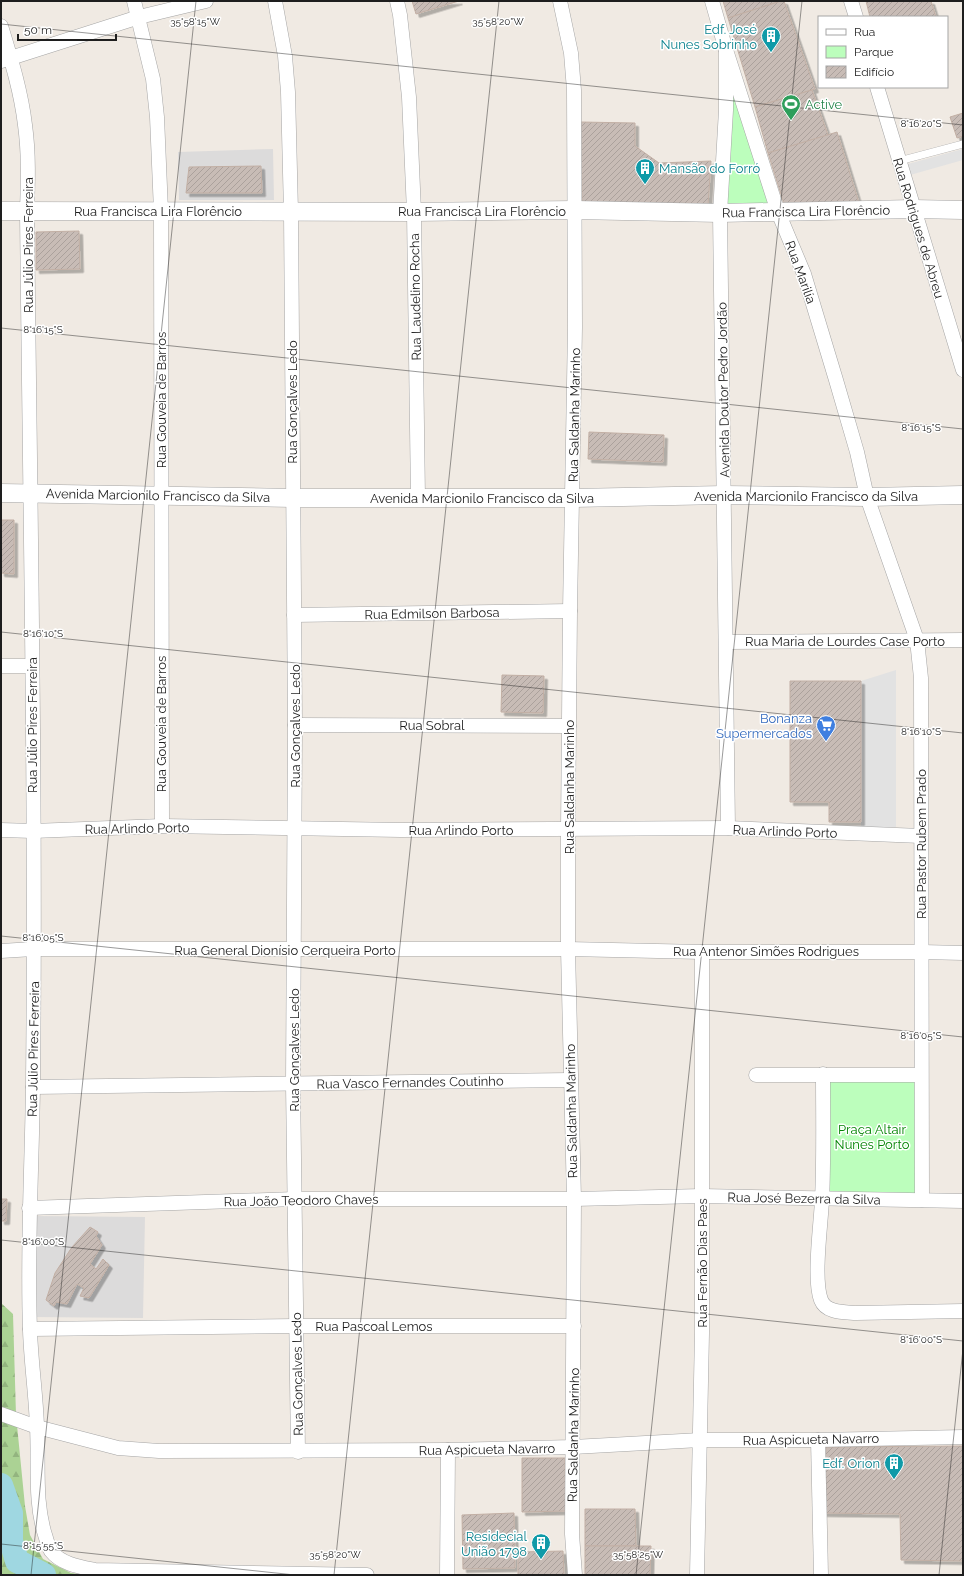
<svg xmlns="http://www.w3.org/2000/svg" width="964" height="1576" viewBox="0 0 964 1576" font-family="Raleway,sans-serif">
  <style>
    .residential { fill: #dcdbdb }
    .forest { fill: url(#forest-firs) }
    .park { fill: #bcfebc }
    .parking { fill: #e2e2e2 }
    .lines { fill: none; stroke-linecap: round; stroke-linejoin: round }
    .river { stroke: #9fd7e1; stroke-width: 24 }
    .building { fill: url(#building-hatch); stroke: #c2afa4; filter: url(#shadow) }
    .service-casing { stroke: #a5a5a5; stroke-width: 8 }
    .minor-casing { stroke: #a5a5a5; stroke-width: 15 }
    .tertiary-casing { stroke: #a5a5a5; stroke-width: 19 }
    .service { stroke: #fff; stroke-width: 7 }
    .minor { stroke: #fff; stroke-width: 14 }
    .tertiary { stroke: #fff; stroke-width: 18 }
    .ticks { fill: none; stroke: #1e1e1e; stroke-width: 1; stroke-opacity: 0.45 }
    .labels { text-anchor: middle; stroke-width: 3; stroke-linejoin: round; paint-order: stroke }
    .culture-label { font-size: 13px; fill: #0d838f; stroke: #fff; text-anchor: end }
    .leisure-label { font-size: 13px; fill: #27864d; stroke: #fff; text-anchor: start }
    .street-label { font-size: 13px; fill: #1e1e1e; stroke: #fff }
    .shop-label { font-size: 13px; fill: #366cbe; stroke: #fff; text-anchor: end }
    .park-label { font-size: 13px; fill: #038403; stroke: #fff }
    .ticks-label { font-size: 10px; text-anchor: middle; fill: #1e1e1e; stroke: #fff; stroke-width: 3; stroke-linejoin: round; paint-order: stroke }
  </style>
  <defs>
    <pattern id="forest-firs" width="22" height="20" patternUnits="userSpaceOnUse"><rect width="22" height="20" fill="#abd294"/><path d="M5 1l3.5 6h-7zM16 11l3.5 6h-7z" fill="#93b47f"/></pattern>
    <pattern id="building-hatch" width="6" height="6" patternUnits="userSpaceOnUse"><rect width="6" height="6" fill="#c8bcb6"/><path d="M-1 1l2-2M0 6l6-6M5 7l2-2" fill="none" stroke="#aba19c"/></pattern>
    <filter id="shadow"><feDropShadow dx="3.5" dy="3.5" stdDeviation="0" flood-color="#0004"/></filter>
  </defs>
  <rect width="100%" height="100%" fill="#f0eae3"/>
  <g class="residential">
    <polygon points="273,149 274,200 179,200 178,152"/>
    <polygon points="35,1216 145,1217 143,1318 33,1317"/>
  </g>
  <polygon class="forest" points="1,1303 13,1314 16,1415 25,1506 30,1535 43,1559 71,1573 86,1575 1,1575"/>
  <g class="park">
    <polygon points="731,82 776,211 723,211"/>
    <polygon points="823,1074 921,1075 922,1200 822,1198"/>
  </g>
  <g class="parking">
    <polygon points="963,149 963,160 910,175 908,164"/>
    <polygon points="896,670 896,827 861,828 861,681"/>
  </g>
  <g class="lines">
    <polyline class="river" points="1,1485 11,1513 11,1541 17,1561 44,1575"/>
  </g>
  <g class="building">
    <polygon points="412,1 459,1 416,14"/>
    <polygon points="723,1 781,1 728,18"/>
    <polygon points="781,1 784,1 815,89 755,107 728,18"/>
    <polygon points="866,1 931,1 936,17 870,17"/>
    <polygon points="812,90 828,135 768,153 755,107"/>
    <polygon points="963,113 963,136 957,138 950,117"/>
    <polygon points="581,122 635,123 635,146 659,163 711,161 708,206 582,207"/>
    <polygon points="837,132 860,206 785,207 768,153"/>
    <polygon points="261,166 262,193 186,193 189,167"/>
    <polygon points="79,231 80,269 36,270 36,232"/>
    <polygon points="589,432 664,435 663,462 588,459"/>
    <polygon points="1,520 14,520 14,574 1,573"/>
    <polygon points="502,675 544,676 543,713 501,712"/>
    <polygon points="790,681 861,681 861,822 829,822 829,802 790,802"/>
    <polygon points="1,1199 7,1199 6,1221 1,1221"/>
    <polygon points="90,1227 98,1232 96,1236 102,1245 90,1264 96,1269 103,1259 109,1265 89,1298 80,1296 84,1288 77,1284 67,1304 56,1302 54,1306 46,1300 55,1273 72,1247"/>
    <polygon points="963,1446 963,1561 901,1560 900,1514 822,1513 826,1447"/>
    <polygon points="522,1458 565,1458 566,1511 522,1512"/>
    <polygon points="585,1509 635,1509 636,1546 585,1546"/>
    <polygon points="514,1513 515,1568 463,1569 462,1515"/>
    <polygon points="585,1546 651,1546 650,1575 585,1575"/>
    <polygon points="563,1551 564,1575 518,1575 518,1552"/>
  </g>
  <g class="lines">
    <defs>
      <polyline id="service" points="899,161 963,144"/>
      <g id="minor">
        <polyline points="134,1 153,79 157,117 161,211 162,826"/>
        <polyline points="275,1 285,56 288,92 291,212 295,725 293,1084 298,1452"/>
        <polyline points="397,1 400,15 409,97 414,212 418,498"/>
        <polyline points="560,1 571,53 574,90 575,327 570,611 568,830 568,949 574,1199 572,1534 575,1575"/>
        <polyline points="712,1 726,50 726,110 720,213 728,828"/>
        <polyline points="851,1 856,17"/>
        <path d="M1,26C11,59 21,91 25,125C29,154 28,182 27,211C30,502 36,794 33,1085C32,1166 27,1248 30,1330C31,1362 36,1395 37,1427C39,1464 34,1503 46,1538C46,1539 50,1550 51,1551C61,1564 80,1567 95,1570L367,1575"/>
        <polyline points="726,50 778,212 804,274 836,380 857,452 867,497 917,640 921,678 922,1200"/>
        <polyline points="1,61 139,17 206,1"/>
        <polyline points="877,87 963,370"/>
        <polyline points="294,615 570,611"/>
        <polyline points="726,642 963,640"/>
        <polyline points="1,666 32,666"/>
        <polyline points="295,725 569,726"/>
        <polyline points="1,830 33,831 162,826 401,830 728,828 921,836"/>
        <polyline points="1,951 33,949 568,949 702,952 922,952 963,953"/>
        <path d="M823,1074C823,1116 824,1158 822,1200C821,1224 813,1279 821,1300C826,1313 844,1312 856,1313L963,1311"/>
        <polyline points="756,1075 921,1075"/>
        <polyline points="33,1087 570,1080"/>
        <polyline points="29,1208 295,1199 574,1199 702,1196 963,1201"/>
        <polyline points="30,1329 296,1326 574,1326"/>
        <polyline points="1,1414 37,1427 118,1448 159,1451 448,1450 573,1447 700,1440 818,1440 963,1437"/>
        <polyline points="818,1440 821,1575"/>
        <polyline points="447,1575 448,1450"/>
        <polyline points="697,1575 702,1333 702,952"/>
      </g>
      <g id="tertiary">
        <polyline points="1,211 414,212 575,210 720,213 913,209 963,210"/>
        <polyline points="1,493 293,498 573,498 724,495 867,497 963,495"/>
      </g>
    </defs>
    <use href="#service" class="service-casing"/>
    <use href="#minor" class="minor-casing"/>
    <use href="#tertiary" class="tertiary-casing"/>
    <use href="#service" class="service"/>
    <use href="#minor" class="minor"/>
    <use href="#tertiary" class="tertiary"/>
  </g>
  <path class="ticks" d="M1,24L963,125M1,328L963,429M1,632L963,733M1,936L963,1037M1,1240L963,1341M1,1544L295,1575M31,1575L196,1M334,1575L499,1M636,1575L802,1M939,1575L963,1349"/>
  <defs>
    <symbol id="building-pin" viewBox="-11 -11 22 30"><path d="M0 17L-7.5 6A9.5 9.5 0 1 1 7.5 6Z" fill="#0f9aa8" stroke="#fff"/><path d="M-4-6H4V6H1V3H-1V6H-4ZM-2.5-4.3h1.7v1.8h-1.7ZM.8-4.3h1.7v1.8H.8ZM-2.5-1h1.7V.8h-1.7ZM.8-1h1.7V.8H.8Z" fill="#fff"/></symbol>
    <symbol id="stadium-pin" viewBox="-11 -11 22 30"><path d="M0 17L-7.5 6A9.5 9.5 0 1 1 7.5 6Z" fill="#2e9e5b" stroke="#fff"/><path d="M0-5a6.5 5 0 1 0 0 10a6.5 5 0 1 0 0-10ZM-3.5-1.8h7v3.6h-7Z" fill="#fff"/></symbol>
    <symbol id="supermarket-pin" viewBox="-11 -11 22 30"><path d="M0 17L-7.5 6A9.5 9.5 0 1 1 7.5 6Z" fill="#3f7fe0" stroke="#fff"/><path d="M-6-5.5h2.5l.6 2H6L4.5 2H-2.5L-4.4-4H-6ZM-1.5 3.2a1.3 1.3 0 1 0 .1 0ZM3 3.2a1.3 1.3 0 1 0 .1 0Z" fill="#fff"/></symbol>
  </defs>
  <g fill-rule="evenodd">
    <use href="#building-pin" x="760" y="25" width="22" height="30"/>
    <use href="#stadium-pin" x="780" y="93" width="22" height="30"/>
    <use href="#building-pin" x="634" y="157" width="22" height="30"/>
    <use href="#supermarket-pin" x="815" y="714" width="22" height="30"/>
    <use href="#building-pin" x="883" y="1452" width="22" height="30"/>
    <use href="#building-pin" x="530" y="1532" width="22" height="30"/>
  </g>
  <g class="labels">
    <g class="culture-label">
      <text x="757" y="34">Edf. José<tspan x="757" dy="15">Nunes Sobrinho</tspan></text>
      <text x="659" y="173" text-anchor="start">Mansão do Forró</text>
      <text x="880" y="1468">Edf. Orion</text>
      <text x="527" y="1541">Residecial<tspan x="527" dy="15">União 1798</tspan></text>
    </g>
    <g class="leisure-label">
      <text x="805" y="109">Active</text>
    </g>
    <g class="street-label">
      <text x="158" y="216">Rua Francisca Lira Florêncio</text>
      <text x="482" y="216">Rua Francisca Lira Florêncio</text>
      <text transform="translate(806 211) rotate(-1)" y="5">Rua Francisca Lira Florêncio</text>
      <text transform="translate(919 228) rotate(73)" y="5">Rua Rodrigues de Abreu</text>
      <text transform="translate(28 245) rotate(-90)" y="5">Rua Júlio Pires Ferreira</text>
      <text transform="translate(801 272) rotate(70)" y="5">Rua Marilía</text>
      <text transform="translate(415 297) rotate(-91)" y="5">Rua Laudelino Rocha</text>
      <text transform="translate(723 390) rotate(-91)" y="5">Avenida Doutor Pedro Jordão</text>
      <text transform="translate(161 400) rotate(-90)" y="5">Rua Gouveia de Barros</text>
      <text transform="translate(292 402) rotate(-90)" y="5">Rua Gonçalves Ledo</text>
      <text transform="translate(574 415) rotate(-89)" y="5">Rua Saldanha Marinho</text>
      <text transform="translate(158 495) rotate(1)" y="5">Avenida Marcionilo Francisco da Silva</text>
      <text x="806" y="501">Avenida Marcionilo Francisco da Silva</text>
      <text x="482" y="503">Avenida Marcionilo Francisco da Silva</text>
      <text transform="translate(432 613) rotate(-1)" y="5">Rua Edmilson Barbosa</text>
      <text x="845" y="646">Rua Maria de Lourdes Case Porto</text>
      <text transform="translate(161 724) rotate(-90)" y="5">Rua Gouveia de Barros</text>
      <text transform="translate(32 725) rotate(-90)" y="5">Rua Júlio Pires Ferreira</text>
      <text x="432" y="730">Rua Sobral</text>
      <text transform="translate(295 726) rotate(-90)" y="5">Rua Gonçalves Ledo</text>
      <text transform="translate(569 787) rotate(-90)" y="5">Rua Saldanha Marinho</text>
      <text transform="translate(137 828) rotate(-1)" y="5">Rua Arlindo Porto</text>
      <text x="461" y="835">Rua Arlindo Porto</text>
      <text transform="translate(785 831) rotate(2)" y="5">Rua Arlindo Porto</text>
      <text transform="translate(921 844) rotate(-90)" y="5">Rua Pastor Rubem Prado</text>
      <text x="285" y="955">Rua General Dionísio Cerqueira Porto</text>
      <text x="766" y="956">Rua Antenor Simões Rodrigues</text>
      <text transform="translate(33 1049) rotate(-89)" y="5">Rua Júlio Pires Ferreira</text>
      <text transform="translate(294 1050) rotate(-90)" y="5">Rua Gonçalves Ledo</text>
      <text transform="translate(410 1082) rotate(-1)" y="5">Rua Vasco Fernandes Coutinho</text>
      <text transform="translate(571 1111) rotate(-91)" y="5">Rua Saldanha Marinho</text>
      <text transform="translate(804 1198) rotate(1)" y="5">Rua José Bezerra da Silva</text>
      <text transform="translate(301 1200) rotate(-1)" y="5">Rua João Teodoro Chaves</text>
      <text transform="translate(702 1263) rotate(-90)" y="5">Rua Fernão Dias Paes</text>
      <text x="374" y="1331">Rua Pascoal Lemos</text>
      <text transform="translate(297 1374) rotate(-91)" y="5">Rua Gonçalves Ledo</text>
      <text transform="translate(573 1435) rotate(-89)" y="5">Rua Saldanha Marinho</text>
      <text transform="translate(811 1439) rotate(-1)" y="5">Rua Aspicueta Navarro</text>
      <text transform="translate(487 1449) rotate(-1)" y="5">Rua Aspicueta Navarro</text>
    </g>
    <g class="shop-label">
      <text x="812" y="723">Bonanza<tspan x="812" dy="15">Supermercados</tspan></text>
    </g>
    <g class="park-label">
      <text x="872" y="1134">Praça Altair<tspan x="872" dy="15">Nunes Porto</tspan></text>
    </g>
  </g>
  <g class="ticks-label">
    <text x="195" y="25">35°58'15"W</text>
    <text x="498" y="25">35°58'20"W</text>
    <text x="921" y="127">8°16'20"S</text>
    <text x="43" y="333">8°16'15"S</text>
    <text x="921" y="431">8°16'15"S</text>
    <text x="43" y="637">8°16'10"S</text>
    <text x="921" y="735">8°16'10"S</text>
    <text x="43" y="941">8°16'05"S</text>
    <text x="921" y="1039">8°16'05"S</text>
    <text x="43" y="1245">8°16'00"S</text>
    <text x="921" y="1343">8°16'00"S</text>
    <text x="43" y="1549">8°15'55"S</text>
    <text x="335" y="1558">35°58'20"W</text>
    <text x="638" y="1558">35°58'25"W</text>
  </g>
  <rect width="964" height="1576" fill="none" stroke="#1e1e1e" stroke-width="4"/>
  <rect x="818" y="16" width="130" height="72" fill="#ffffff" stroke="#a5a5a5"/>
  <rect x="826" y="29" width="20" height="6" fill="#ffffff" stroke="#a5a5a5"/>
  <text x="854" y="36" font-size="12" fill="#1e1e1e">Rua</text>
  <rect x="826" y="46" width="20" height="12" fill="#bcfebc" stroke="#a5a5a5"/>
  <text x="854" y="56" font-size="12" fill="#1e1e1e">Parque</text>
  <rect x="826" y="66" width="20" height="12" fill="url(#building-hatch)" stroke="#a5a5a5"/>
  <text x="854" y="76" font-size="12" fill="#1e1e1e">Edifício</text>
  <path d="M18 34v6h98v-6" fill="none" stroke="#1e1e1e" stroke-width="2"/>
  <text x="24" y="34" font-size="12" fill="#1e1e1e" stroke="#ffffff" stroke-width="3" paint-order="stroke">50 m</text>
</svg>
